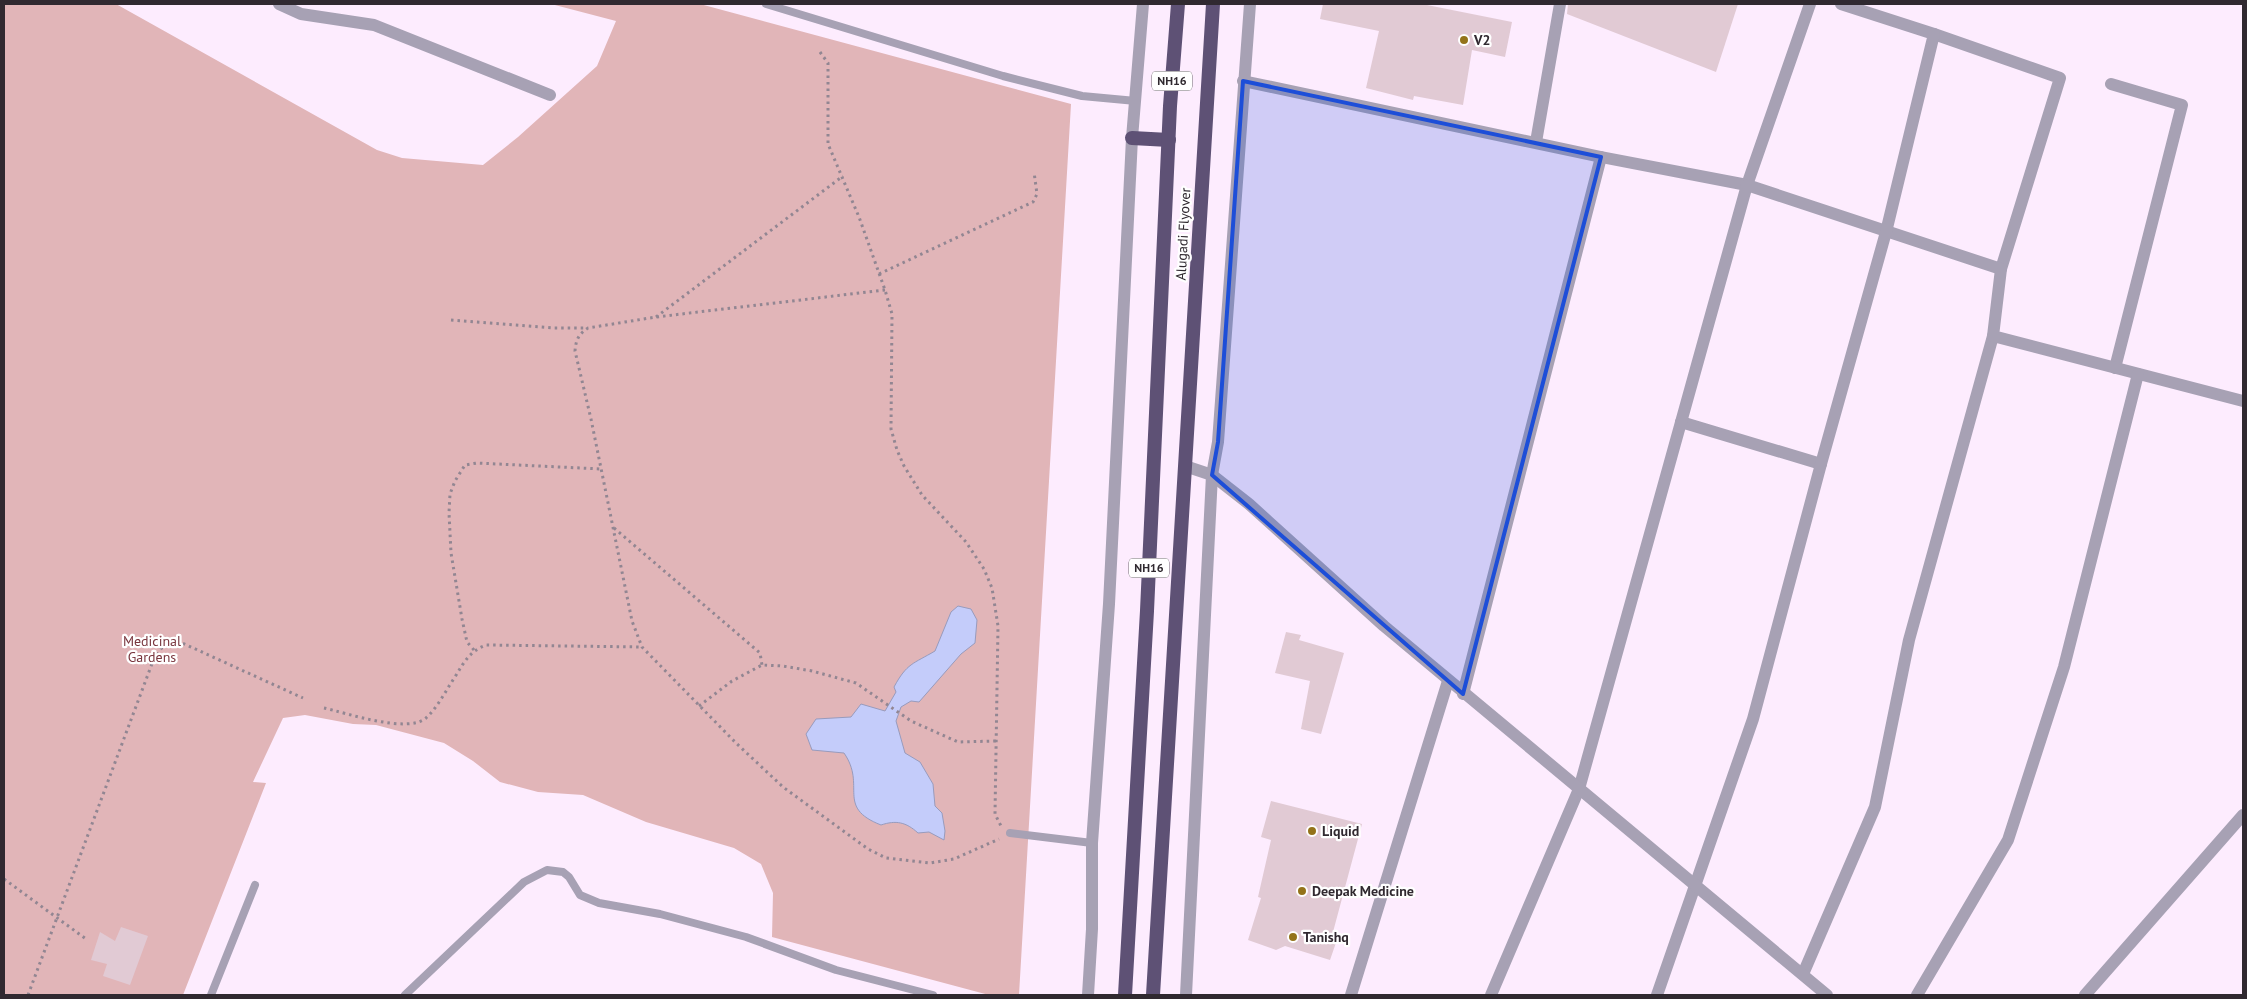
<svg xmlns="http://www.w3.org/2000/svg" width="2247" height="999" viewBox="0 0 2247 999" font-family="'PT Sans',sans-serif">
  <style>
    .green { fill: #e1b5b8 }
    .water { fill: #c4ccfa; stroke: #989bbd }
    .building { fill: #e1cad4 }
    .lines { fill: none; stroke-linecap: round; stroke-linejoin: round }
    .path { stroke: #928692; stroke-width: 3; stroke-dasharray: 2.5 4; stroke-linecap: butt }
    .service { stroke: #a7a1b4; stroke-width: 8 }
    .minor { stroke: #a7a1b4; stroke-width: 12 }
    .tertiary { stroke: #a7a1b4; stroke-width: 12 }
    .trunk { stroke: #5e5175; stroke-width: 14 }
    .marked { fill: #1d4ed8; fill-opacity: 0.2; stroke: #1d4ed8; stroke-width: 4; stroke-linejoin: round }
    .poi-dot { fill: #93731a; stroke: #fff; stroke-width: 2 }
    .labels { text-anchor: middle; stroke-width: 4.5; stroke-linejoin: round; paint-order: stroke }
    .shield { fill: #fff; stroke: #6e696e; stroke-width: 1 }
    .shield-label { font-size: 12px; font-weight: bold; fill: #302930 }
    .poi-label { font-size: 14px; font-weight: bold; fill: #302930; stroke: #fff; text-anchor: start }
    .street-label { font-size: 14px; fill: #302930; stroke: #fff }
    .park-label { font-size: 14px; fill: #79363e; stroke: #fff }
  </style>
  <rect width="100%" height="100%" fill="#fdecfe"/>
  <polygon class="green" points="4,4 116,4 377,150 402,158 483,165 518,137 597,66 616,21 551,4 700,4 1071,104 1019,995 989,995 772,937 773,893 761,864 734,848 646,822 583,795 538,792 500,782 473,761 444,743 376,725 353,724 305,715 283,718 253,782 266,783 183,995 4,995"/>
  <path class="water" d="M958,606L971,609L977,620L975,643L961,654L919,702L911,701L901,707L896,721L905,753L920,762L933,784L935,806L942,813L945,831L944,840L929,832L918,833C906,822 896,820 881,825C835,807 867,786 844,753L812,750L806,734L816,719L851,717L861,704L885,711L896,692L894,687C907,663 913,664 935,651L951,612Z"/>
  <g class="building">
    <polygon points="1323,4 1422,4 1512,22 1505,57 1472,50 1463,105 1414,96 1413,100 1366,88 1379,31 1320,19"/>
    <polygon points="1568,4 1738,4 1716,72 1567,14"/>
    <polygon points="1286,632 1301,635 1299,640 1344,653 1321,734 1301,729 1310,681 1275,673"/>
    <polygon points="1271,801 1362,824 1333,932 1339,934 1330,960 1285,946 1276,950 1248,940 1261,898 1258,897 1271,840 1261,837"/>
    <polygon points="121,927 148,936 130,985 103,976 107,964 91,960 100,932 115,941"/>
  </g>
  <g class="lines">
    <g class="path">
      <polyline points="820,52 828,63 828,144 859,217 885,290 892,314 891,429 897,450 904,466 922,495 966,542 984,569 992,588 998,626 995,814 1001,826"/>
      <polyline points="879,274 1033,202 1037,194 1034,172"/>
      <path d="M885,290L656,317L588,328C579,334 576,339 575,351L591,419L632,621L642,647L736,743L783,787L868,849L886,858L930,863L954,859L999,839"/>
      <polyline points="656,317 843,176"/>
      <polyline points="451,320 554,328 587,328"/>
      <polyline points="614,528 760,653 762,665"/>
      <polyline points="474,650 467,642 462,619 451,553 449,513 450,494 455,481 465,465 477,463 601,469"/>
      <polyline points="699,706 732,681 762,665 783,666 812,671 856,683 911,721 958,742 996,741"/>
      <path d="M324,708C347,713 407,734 426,718C438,707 446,690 455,677C464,662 470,651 486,645L642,647"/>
      <polyline points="4,879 86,939"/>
      <polyline points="28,995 153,661 165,643 180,642 303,698"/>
    </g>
    <g class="service">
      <polyline points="766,4 1003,76 1082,96 1136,101"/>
      <polyline points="1010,833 1092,843"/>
      <polyline points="211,995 255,885"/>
      <polyline points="405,995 524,882 547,870 563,872 569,877 580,895 599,903 660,914 746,937 836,970 933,995"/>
    </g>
    <g class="minor">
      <polyline points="279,4 301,14 374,25 550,95"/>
      <polyline points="1934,34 2060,78 2001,269"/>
      <polyline points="1243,81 1601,157 1747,185 1810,4"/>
      <polyline points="2111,84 2182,105 2115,368"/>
      <polyline points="1536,142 1560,4"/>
      <polyline points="1681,422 1821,464"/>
      <polyline points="1463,694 1601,157"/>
      <polyline points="1803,974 1875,807 1909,640 1993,336"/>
      <polyline points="1351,995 1448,681"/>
      <polyline points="1491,995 1579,789 1747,185 2001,269 1993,336 2243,401"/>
      <polyline points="1657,995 1753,719 1821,464 1886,232 1934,34 1841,4"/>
      <polyline points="1917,995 2008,840 2064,667 2138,374"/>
      <polyline points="2085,995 2243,815"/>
    </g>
    <g class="tertiary">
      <polyline points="1185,466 1212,475 1249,504 1384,626 1827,995"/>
      <polyline points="1088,995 1092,929 1092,843 1109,604 1132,138 1143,4"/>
      <polyline points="1186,995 1212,475 1218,442 1250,4"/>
    </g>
    <g class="trunk">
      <polyline points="1132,138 1169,140"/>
      <polyline points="1125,995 1147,611 1170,106 1178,4"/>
      <polyline points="1153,995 1213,4"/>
    </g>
  </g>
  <path class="marked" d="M1243,81L1601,157L1463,694L1212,475L1218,442Z"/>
  <g class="poi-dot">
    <circle cx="1464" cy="40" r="5"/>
    <circle cx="1312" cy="831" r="5"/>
    <circle cx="1302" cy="891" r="5"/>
    <circle cx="1293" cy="937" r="5"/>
  </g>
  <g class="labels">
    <g class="shield">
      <rect x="1152" y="71.5" width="40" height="19" rx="4"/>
      <rect x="1129" y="558.5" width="40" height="19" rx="4"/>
    </g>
    <g class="shield-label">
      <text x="1172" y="85">NH16</text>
      <text x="1149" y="572">NH16</text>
    </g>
    <g class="poi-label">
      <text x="1474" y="45">V2</text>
      <text x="1322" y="836">Liquid</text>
      <text x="1312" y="896">Deepak Medicine</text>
      <text x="1303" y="942">Tanishq</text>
    </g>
    <g class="street-label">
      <text transform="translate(1183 234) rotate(-87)" y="5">Alugadi Flyover</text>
    </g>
    <g class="park-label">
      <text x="152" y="646">Medicinal<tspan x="152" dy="16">Gardens</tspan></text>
    </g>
  </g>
  <rect width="2247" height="999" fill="none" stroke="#302930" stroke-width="10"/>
</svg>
